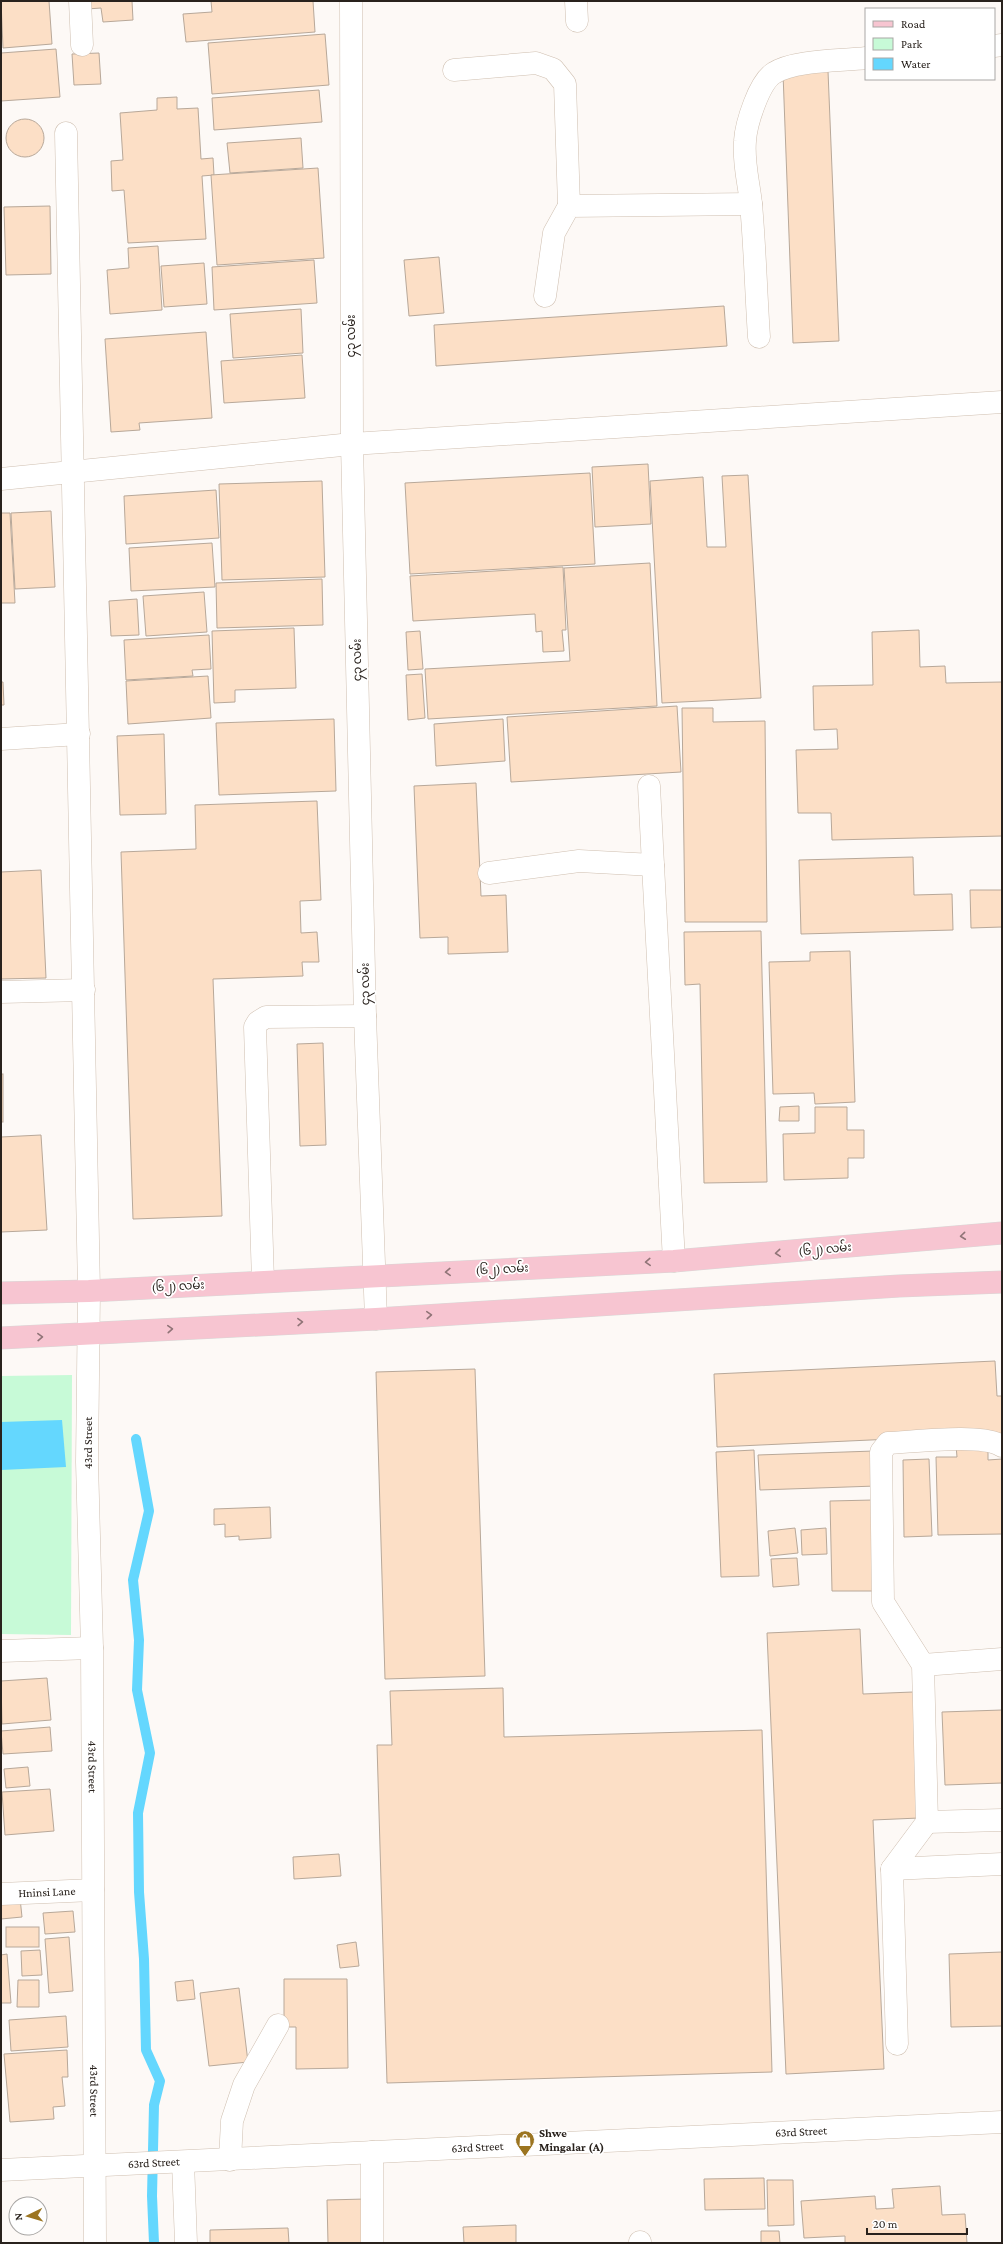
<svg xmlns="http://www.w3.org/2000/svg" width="1003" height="2244" viewBox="0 0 1003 2244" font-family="'Crimson Pro','Noto Sans Myanmar',serif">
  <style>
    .green { fill: #c7fad7 }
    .water { fill: #64d7fe }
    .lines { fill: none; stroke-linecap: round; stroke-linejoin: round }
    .stream { stroke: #64d7fe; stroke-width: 10 }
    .building { fill: #fcdfc6; stroke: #b8a899 }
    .minor-casing { stroke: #cfbfb0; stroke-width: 23 }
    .major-casing { stroke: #d8d7d6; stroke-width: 23 }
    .minor { stroke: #fff; stroke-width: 22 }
    .major { stroke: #f7c5d1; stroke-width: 22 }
    .oneway { stroke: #907477 }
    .labels { text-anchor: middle; stroke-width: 3.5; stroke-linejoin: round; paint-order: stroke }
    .street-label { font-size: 12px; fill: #29221d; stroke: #fff }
    .poi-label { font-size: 12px; font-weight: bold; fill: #29221d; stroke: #fff; text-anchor: start }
  </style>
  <rect width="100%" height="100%" fill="#fdf9f6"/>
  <polygon class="green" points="72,1375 71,1635 1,1634 1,1376"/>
  <polygon class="water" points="62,1420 66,1467 1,1470 1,1422"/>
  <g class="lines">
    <polyline class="stream" points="136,1439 149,1511 133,1580 139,1640 137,1690 150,1753 138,1813 139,1892 144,1959 146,2050 160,2081 154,2105 152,2196 154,2243"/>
  </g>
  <g class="building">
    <polygon points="1,1 49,1 52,44 3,48"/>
    <polygon points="87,1 132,1 133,20 103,22 101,8 87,9"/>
    <polygon points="211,1 313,1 315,32 186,42 183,14 212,12"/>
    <polygon points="325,34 329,85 212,94 208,43"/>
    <polygon points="56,49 60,97 1,101 1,53"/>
    <polygon points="99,53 101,84 74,85 72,54"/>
    <polygon points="828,71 839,341 793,343 783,73"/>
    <polygon points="319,90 322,122 214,130 212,98"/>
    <polygon points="177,97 177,109 198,108 201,159 213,158 214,175 202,176 206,239 128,243 124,190 112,191 111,161 123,160 120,113 157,110 157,98"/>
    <circle cx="25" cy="138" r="19"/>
    <polygon points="301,138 303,168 230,173 227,143"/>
    <polygon points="318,168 324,258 217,265 211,175"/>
    <polygon points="50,206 51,274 6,275 4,207"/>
    <polygon points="158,246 162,310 110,314 107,270 129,268 128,248"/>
    <polygon points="439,257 444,313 409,316 404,260"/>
    <polygon points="314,260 317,303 214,310 212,267"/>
    <polygon points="204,263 207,304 164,307 161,266"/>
    <polygon points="724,306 727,346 436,366 434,325"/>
    <polygon points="301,309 303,353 233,358 230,314"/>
    <polygon points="206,332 212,418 139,423 140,430 111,432 105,339"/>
    <polygon points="302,355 305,398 224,403 221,361"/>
    <polygon points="648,464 651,524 595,527 592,467"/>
    <polygon points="590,473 595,564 410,574 405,483"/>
    <polygon points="748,475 761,698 662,703 650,481 703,477 707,547 726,547 722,476"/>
    <polygon points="322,481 325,577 222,580 219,484"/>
    <polygon points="216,490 219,538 126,544 124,496"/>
    <polygon points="51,511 55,587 15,589 11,513"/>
    <polygon points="1,513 10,513 15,603 1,603"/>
    <polygon points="212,543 215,587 131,591 129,548"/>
    <polygon points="650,563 657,706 428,719 425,669 570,661 564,568"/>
    <polygon points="563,567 566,630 562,630 564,651 543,652 542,631 536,632 535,614 413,621 410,576"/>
    <polygon points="322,579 323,625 217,628 216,583"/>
    <polygon points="204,592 207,632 146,636 143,596"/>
    <polygon points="137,599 139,635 111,636 109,601"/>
    <polygon points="294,628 296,688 235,690 235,702 214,703 212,631"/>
    <polygon points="919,630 920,667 945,666 946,683 1002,682 1002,836 832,840 831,813 798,813 796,750 838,749 837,729 814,730 813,686 873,685 872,632"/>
    <polygon points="420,631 423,669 408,670 406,632"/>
    <polygon points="209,635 211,669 192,670 193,676 126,680 124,640"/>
    <polygon points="422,674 425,718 408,720 406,675"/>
    <polygon points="208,676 211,718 128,724 126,681"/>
    <polygon points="1,682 3,682 4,705 1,705"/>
    <polygon points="677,706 681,772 511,782 507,717"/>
    <polygon points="682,708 713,708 713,722 765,721 767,922 685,922"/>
    <polygon points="334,719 336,791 219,795 216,723"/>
    <polygon points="503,719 505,761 436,766 434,724"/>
    <polygon points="164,734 166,814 120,815 117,736"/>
    <polygon points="476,783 481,896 506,895 508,952 448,954 448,937 420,938 414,786"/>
    <polygon points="317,801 321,900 300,901 301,933 317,932 319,962 302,962 303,976 213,979 222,1216 133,1219 121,852 196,849 195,805"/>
    <polygon points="913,857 914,895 952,894 953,930 801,934 799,860"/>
    <polygon points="41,870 46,978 1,979 1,872"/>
    <polygon points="970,890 1002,890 1002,927 971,928"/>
    <polygon points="761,931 767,1182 704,1183 700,984 685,985 684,932"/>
    <polygon points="850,951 855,1102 815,1104 814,1093 773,1094 769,962 810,961 810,952"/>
    <polygon points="323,1043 326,1145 300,1146 297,1044"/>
    <rect x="1" y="1074" width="2" height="48"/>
    <polygon points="799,1106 799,1121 779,1121 780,1107"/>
    <polygon points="815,1107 847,1107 847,1130 864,1130 864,1158 848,1158 848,1178 784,1180 783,1134 815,1133"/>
    <polygon points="41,1135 47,1230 1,1232 1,1137"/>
    <polygon points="995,1361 997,1396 1002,1396 1002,1434 717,1447 714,1374"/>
    <polygon points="475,1369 485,1676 385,1679 376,1372"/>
    <polygon points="988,1444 988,1460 1002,1459 1002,1534 938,1535 936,1457 957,1457 956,1445"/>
    <polygon points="754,1450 759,1576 721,1577 716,1452"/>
    <polygon points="874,1451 876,1486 760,1490 758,1455"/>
    <polygon points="929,1459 932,1536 904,1537 903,1460"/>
    <polygon points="873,1500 874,1591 832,1591 830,1501"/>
    <polygon points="270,1507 271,1538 239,1540 239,1536 225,1537 225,1524 214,1525 214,1509"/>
    <polygon points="795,1528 798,1553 770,1556 768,1531"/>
    <polygon points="826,1528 827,1554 802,1555 801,1530"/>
    <polygon points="797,1558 799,1585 773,1587 771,1559"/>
    <polygon points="860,1629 863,1694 913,1692 919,1818 873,1820 884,2069 786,2074 767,1633"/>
    <polygon points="47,1678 51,1720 2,1724 1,1681"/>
    <polygon points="503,1688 504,1737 762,1730 772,2072 387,2083 377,1745 392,1745 390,1691"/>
    <polygon points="1002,1710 1002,1783 945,1785 942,1712"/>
    <polygon points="50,1727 52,1751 3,1754 1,1731"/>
    <polygon points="28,1767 30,1786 6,1788 4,1769"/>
    <polygon points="50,1789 54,1831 5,1835 2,1792"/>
    <polygon points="339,1854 341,1876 294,1879 293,1857"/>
    <polygon points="20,1898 22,1917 1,1919 1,1900"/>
    <polygon points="73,1911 75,1932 45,1934 43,1913"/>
    <rect x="6" y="1927" width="33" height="20"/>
    <polygon points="69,1937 73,1991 49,1993 45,1939"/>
    <polygon points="356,1942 359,1966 340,1968 337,1945"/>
    <polygon points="40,1950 42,1975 22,1976 21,1951"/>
    <polygon points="1002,1952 1002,2026 951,2027 949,1954"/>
    <polygon points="7,1954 11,2003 1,2003 1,1955"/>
    <polygon points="284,1979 347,1979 348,2068 296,2069 296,2027 284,2027"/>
    <polygon points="18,1980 39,1980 39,2007 17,2007"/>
    <polygon points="193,1980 195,1999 177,2001 175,1982"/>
    <polygon points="239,1988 248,2062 209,2066 200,1993"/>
    <polygon points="66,2016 68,2047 11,2051 9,2020"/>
    <polygon points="67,2050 68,2077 62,2077 65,2106 53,2107 54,2119 10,2122 4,2054"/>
    <polygon points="764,2178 765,2209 705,2210 704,2179"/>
    <polygon points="767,2180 793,2180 794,2225 768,2226"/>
    <polygon points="940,2186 942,2215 965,2214 967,2243 845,2243 845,2236 804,2238 801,2201 875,2196 876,2209 894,2208 892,2189"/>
    <polygon points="365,2199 366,2243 328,2243 327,2200"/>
    <polygon points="516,2225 516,2243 464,2243 463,2227"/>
    <polygon points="288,2228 289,2243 210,2243 210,2230"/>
    <polygon points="761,2231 779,2231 780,2243 761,2243"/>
  </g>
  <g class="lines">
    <defs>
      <g id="minor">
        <polyline points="80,1 82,45"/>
        <polyline points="351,1 352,444 365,1016 376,1319"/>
        <polyline points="576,1 577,21"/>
        <polyline points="994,46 1002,45"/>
        <polyline points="454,70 536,63 553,69 565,84 569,206"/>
        <path id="s1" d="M66,133L89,1291L87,1462L92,1648L95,2243"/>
        <polyline points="545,296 554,233 569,206 751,204"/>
        <path d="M759,337C756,293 755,248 751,204C749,183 743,163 745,141C746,124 759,82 774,73C794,60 841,61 866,58"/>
        <polyline points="1,479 352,444 1002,402"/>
        <polyline points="1,739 79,734"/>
        <polyline points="649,786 653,865"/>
        <polyline points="489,873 579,861 653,865 674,1261"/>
        <polyline points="1,992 84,990"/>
        <polyline points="263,1281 255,1027 258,1022 266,1017 365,1016"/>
        <polyline points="1,1651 92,1648"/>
        <polyline points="923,1665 1002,1659"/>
        <polyline points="927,1822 1002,1820"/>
        <polyline points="892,1869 1002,1864"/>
        <path id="s2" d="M1,1894L93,1890"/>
        <path d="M897,2044L892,1869L927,1822L923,1665L883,1602L881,1452L888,1443C914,1442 982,1433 1002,1446"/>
        <polyline points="230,2160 232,2121 244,2085 278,2025"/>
        <polyline points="183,2162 186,2243"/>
        <path id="s3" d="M1,2170L1002,2122"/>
        <polyline points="640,2242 640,2243"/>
        <polyline points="372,2243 372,2152"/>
      </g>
      <g id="major">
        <polyline points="1,1293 89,1291 674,1261 1002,1233"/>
        <polyline points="1,1338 376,1319 899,1286 1002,1282"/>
      </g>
    </defs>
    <use href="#minor" class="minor-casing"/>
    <use href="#major" class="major-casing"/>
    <use href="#minor" class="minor"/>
    <use href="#major" class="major"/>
  </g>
  <defs><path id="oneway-chevron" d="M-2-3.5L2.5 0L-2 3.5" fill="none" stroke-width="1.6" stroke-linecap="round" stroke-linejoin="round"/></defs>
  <g class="oneway">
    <use href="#oneway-chevron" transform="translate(963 1236) rotate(174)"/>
    <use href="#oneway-chevron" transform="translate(778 1253) rotate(175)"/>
    <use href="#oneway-chevron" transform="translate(648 1262) rotate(177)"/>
    <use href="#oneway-chevron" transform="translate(448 1272) rotate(177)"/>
    <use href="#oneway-chevron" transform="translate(429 1315) rotate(-4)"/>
    <use href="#oneway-chevron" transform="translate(300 1322) rotate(-2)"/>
    <use href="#oneway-chevron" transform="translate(170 1329) rotate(-4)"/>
    <use href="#oneway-chevron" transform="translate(40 1337) rotate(-2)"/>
  </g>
  <defs>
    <symbol id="shop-pin" viewBox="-11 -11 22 30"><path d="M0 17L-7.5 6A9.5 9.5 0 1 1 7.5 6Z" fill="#9c7521" stroke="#fff"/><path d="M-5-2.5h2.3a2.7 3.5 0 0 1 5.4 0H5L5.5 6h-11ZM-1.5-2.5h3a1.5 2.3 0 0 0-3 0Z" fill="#fff"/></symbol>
  </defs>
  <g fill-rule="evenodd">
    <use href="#shop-pin" x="514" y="2129" width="22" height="30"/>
  </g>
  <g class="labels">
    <g class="street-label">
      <text transform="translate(351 336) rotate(-90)" y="4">၄၃ လမ်း</text>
      <text transform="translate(357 660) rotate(-91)" y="4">၄၃ လမ်း</text>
      <text transform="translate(365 984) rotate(-91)" y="4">၄၃ လမ်း</text>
      <text transform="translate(825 1249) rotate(-5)" y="4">(၆၂) လမ်း</text>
      <text transform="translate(502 1269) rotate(-3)" y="4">(၆၂) လမ်း</text>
      <text transform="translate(178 1286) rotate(-3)" y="4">(၆၂) လမ်း</text>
      <text transform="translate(88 1443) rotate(-90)" y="4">43rd Street</text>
      <text dy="4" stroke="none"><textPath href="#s1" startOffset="1634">43rd Street</textPath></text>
      <text dy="4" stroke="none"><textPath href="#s2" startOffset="46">Hninsi Lane</textPath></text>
      <text dy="4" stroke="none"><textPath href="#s1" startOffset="1958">43rd Street</textPath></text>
      <text dy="4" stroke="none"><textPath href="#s3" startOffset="801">63rd Street</textPath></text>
      <text dy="4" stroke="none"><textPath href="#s3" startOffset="477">63rd Street</textPath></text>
      <text dy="4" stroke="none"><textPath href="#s3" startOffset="153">63rd Street</textPath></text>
    </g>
    <g class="poi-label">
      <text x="539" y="2137">Shwe<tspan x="539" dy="14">Mingalar (A)</tspan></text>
    </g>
  </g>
  <rect width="1003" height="2244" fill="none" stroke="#29221d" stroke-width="4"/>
  <rect x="865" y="8" width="130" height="72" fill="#ffffff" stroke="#a9a7a5"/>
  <rect x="873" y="21" width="20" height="6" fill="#f7c5d1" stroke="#a9a7a5"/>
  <text x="901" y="28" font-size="12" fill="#29221d">Road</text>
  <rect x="873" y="38" width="20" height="12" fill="#c7fad7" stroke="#a9a7a5"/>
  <text x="901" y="48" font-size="12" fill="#29221d">Park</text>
  <rect x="873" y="58" width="20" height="12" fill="#64d7fe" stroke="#a9a7a5"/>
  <text x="901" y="68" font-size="12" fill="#29221d">Water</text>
  <g transform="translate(28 2216) rotate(265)"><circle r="19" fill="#ffffff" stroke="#a9a7a5"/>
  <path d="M0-3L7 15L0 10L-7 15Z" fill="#9c7521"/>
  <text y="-6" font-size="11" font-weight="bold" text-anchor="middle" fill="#29221d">N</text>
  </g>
  <path d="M867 2228v6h100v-6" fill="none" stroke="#29221d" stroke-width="2"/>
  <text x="873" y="2228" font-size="12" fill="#29221d" stroke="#ffffff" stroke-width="3" paint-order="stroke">20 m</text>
</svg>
